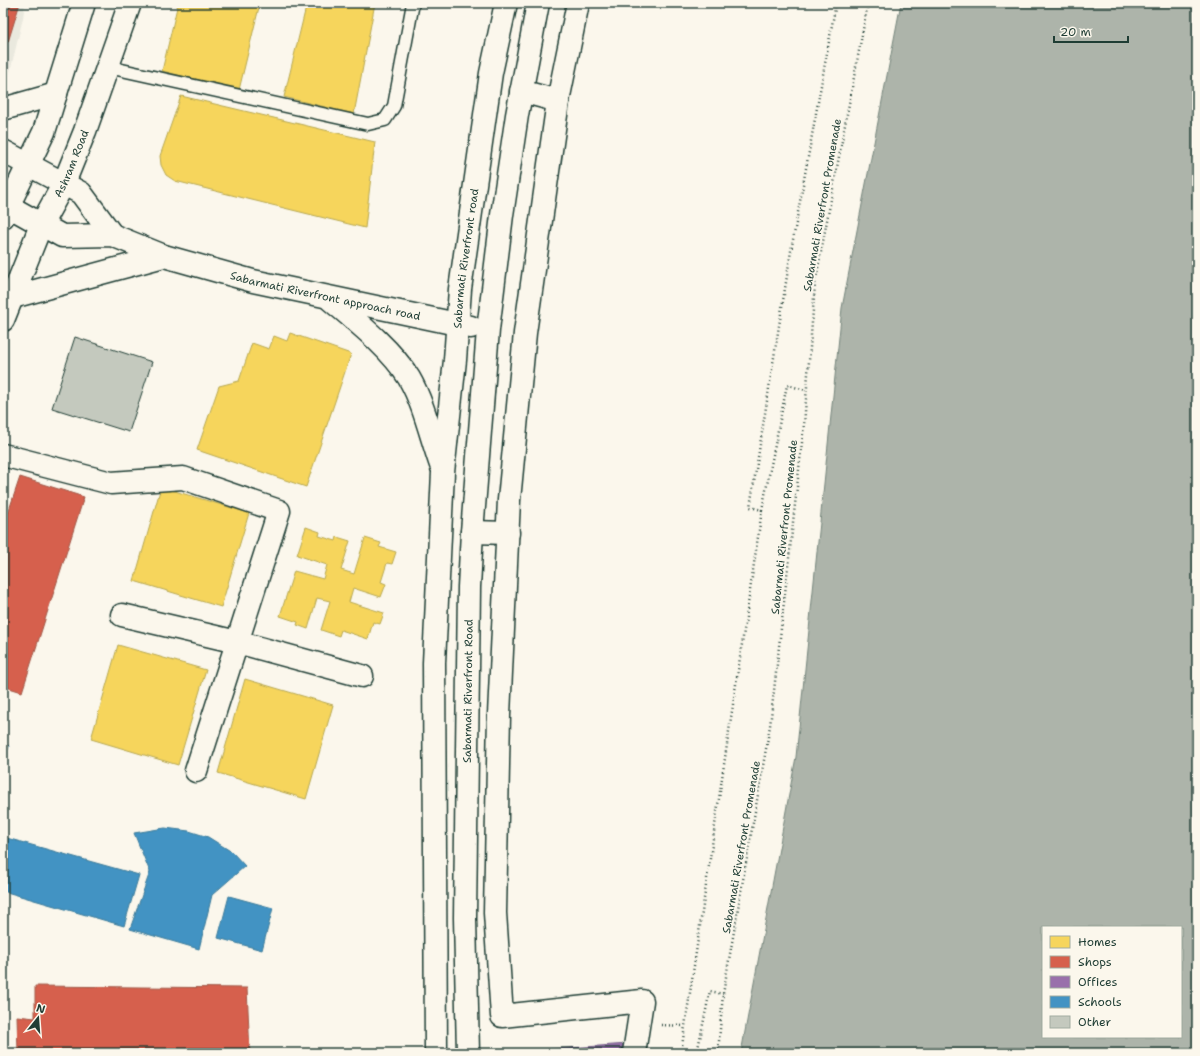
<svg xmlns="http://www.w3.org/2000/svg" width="1200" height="1056" viewBox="0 0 1200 1056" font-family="'Shantell Sans',sans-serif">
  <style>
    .built { fill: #eae9de }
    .water { fill: #adb4aa; stroke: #74847b; fill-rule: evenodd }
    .homes { fill: #f6d55c; stroke: #b6a750 }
    .shops { fill: #d6604d; stroke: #9f5646 }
    .offices { fill: #9970ab; stroke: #746187 }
    .schools { fill: #4393c3; stroke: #387998 }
    .building { fill: #c4c9be; stroke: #1f3d34 }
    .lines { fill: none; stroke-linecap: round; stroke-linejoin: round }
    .lane-casing { stroke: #1f3d34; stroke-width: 15 }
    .street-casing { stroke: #1f3d34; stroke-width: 25 }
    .secondary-casing { stroke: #1f3d34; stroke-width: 25 }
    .primary-casing { stroke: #1f3d34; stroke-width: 25 }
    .path { stroke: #1f3d34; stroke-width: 2.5; stroke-dasharray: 1 3; stroke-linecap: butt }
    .lane { stroke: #fbf7ec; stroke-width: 12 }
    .street { stroke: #fbf7ec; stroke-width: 22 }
    .secondary { stroke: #fbf7ec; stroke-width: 22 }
    .primary { stroke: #fbf7ec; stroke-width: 22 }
    .labels { text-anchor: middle; stroke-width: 4; stroke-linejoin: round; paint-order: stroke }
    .street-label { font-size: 11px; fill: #1f3d34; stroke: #fbf7ec }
  </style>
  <rect width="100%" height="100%" fill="#fbf7ec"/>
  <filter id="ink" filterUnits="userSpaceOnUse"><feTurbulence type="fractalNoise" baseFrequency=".025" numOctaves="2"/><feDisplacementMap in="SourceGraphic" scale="8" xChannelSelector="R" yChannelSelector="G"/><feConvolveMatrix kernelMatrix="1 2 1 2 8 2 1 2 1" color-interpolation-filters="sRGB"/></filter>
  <g filter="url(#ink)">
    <polygon class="built" points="3,3 25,3 23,18 8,80 3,89"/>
    <path class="water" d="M901,3H1197V1053H741L796,757L842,308ZM1043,927H1181V1037H1043Z"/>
    <g class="homes">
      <polygon points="178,3 260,3 239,90 162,71"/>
      <polygon points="307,3 375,3 354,114 284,97"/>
      <polygon points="181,96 375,142 365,228 175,181 166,175 161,165 160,156"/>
      <polygon points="290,333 351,354 306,487 197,450 219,386 239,381 252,343 269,349 274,336 287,341"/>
      <polygon points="161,487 249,513 221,607 134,581"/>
      <polygon points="306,527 320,532 319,536 336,541 337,537 350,541 341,570 354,574 365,538 381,543 379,547 396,552 392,564 387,563 381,582 386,584 381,597 353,588 349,602 384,613 380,624 373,622 368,639 341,630 339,636 321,630 330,601 317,598 308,629 297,625 298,622 280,616 294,571 323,579 327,565 297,555"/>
      <polygon points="118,645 206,670 178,765 91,739"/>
      <polygon points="245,679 333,705 306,799 218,773"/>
    </g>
    <g class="shops">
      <polygon points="3,3 20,3 8,42 3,44"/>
      <polygon points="20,477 84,497 22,692 3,686 3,528"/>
      <polygon points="35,986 247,988 250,1053 18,1053 17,1016 35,1018"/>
    </g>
    <polygon class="offices" points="628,1044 627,1053 513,1053 513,1052"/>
    <g class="schools">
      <polygon points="3,744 9,746 3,764"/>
      <polygon points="165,828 189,831 208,837 232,852 245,866 212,895 199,949 130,929 150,872 134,833"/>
      <polygon points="3,837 139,875 124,926 3,891"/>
      <polygon points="229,896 273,908 262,950 218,938"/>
    </g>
    <polygon class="building" points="75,337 152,362 129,432 52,408"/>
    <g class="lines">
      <defs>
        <polyline id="lane" points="108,67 368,124 385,120 394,106 413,3"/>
        <g id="street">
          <polyline points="578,3 558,101 525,333 509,500 499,715 495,913 502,1016 642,1001 634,1053"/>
          <polyline points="3,455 111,483 183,478 279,511 196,771"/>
          <polyline points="122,615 237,642 362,676"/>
        </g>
        <g id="secondary">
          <polyline points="521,91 558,101"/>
          <polyline points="3,151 81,193 112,235"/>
          <path id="s1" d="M3,203L62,236L112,235L164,256L253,281L471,327"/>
          <path d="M331,300C357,322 391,349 409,378C424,404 431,437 441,465"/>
          <polyline points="472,532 508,533"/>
          <path id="s2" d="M436,1053L434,663L443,472L455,360L460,289L491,73L506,3"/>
          <path id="s3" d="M468,1053L465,918L469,587L472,532L488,330L502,215L517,115L538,3"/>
        </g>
        <g id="primary">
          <polyline points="3,109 56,94"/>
          <polyline points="3,217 44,132 84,3"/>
          <polyline points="13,297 164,256"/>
          <path id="s4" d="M3,320L41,225L64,183L85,131L130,3"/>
        </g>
      </defs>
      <use href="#lane" class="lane-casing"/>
      <use href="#street" class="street-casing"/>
      <use href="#secondary" class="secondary-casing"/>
      <use href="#primary" class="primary-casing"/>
      <g class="path">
        <polyline points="762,510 787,385 806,390"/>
        <polyline points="661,1025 684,1026"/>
        <polyline points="681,1053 762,510 750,507 791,251 836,3"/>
        <polyline points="697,1053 710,991 723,994"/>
        <polyline points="718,1053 723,994 770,726 804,425 815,284 868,3"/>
      </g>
      <use href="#lane" class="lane"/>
      <use href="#street" class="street"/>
      <use href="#secondary" class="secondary"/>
      <use href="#primary" class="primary"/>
    </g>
  </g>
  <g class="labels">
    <g class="street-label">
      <text dy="4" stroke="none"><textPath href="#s4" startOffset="171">Ashram Road</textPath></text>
      <text transform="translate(822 205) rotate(-80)" y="4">Sabarmati Riverfront Promenade</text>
      <text dy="4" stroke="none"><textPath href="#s2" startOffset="796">Sabarmati Riverfront road</textPath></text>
      <text dy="4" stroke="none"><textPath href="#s1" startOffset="340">Sabarmati Riverfront approach road</textPath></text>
      <text transform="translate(784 527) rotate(-84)" y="4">Sabarmati Riverfront Promenade</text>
      <text dy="4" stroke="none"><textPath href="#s3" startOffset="362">Sabarmati Riverfront Road</textPath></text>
      <text transform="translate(741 847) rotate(-80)" y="4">Sabarmati Riverfront Promenade</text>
    </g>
  </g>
  <rect width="1200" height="1056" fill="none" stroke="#fbf7ec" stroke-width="16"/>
  <rect x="8" y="8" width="1184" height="1040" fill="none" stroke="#1f3d34" stroke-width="1.5" filter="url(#ink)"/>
  <rect x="1042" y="926" width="140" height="112" fill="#fbf7ec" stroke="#a3ada2"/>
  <rect x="1050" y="936" width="20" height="12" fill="#f6d55c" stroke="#a3ada2"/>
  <text x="1078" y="946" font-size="12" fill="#1f3d34">Homes</text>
  <rect x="1050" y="956" width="20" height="12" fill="#d6604d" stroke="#a3ada2"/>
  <text x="1078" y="966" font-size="12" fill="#1f3d34">Shops</text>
  <rect x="1050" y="976" width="20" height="12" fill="#9970ab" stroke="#a3ada2"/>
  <text x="1078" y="986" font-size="12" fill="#1f3d34">Offices</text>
  <rect x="1050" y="996" width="20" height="12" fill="#4393c3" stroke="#a3ada2"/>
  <text x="1078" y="1006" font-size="12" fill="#1f3d34">Schools</text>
  <rect x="1050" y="1016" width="20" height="12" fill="#c4c9be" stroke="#a3ada2"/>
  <text x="1078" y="1026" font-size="12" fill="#1f3d34">Other</text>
  <g transform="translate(38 1018) rotate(17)" stroke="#fbf7ec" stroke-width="3" paint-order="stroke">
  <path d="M0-3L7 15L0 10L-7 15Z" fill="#1f3d34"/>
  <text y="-6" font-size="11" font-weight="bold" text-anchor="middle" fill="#1f3d34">N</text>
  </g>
  <path d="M1054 36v6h74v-6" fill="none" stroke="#1f3d34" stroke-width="2"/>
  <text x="1060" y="36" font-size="12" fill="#1f3d34" stroke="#fbf7ec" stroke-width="3" paint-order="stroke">20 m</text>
</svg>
